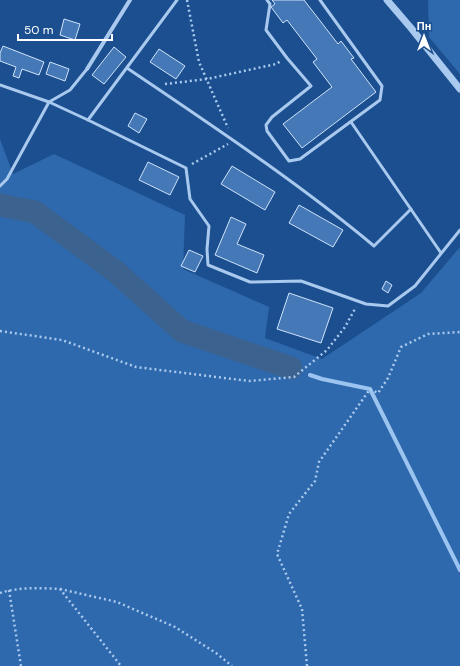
<svg xmlns="http://www.w3.org/2000/svg" width="460" height="666" viewBox="0 0 460 666" font-family="'DM Sans',sans-serif">
  <style>
    .green { fill: #2e69ad }
    .lines { fill: none; stroke-linecap: round; stroke-linejoin: round }
    .stream { stroke: #9cc4f0; stroke-width: 4 }
    .river { stroke: #3c6290; stroke-width: 23 }
    .building { fill: #4478b7; stroke: #cfe3fa }
    .path { stroke: #a9c9ee; stroke-width: 2.5; stroke-dasharray: 2 3; stroke-linecap: butt }
    .service { stroke: #a9c9ee; stroke-width: 3 }
    .minor { stroke: #a9c9ee; stroke-width: 4 }
    .tertiary { stroke: #a9c9ee; stroke-width: 7 }
  </style>
  <rect width="100%" height="100%" fill="#1b4f8f"/>
  <g class="green">
    <polygon points="429,0 460,0 460,74 429,37 428,1"/>
    <polygon points="0,139 13,174 54,154 185,215 183,269 269,307 265,338 322,359 421,293 460,247 460,666 0,666"/>
  </g>
  <g class="lines">
    <polyline class="stream" points="310,375 322,379 370,389 460,570"/>
    <polyline class="river" points="0,205 35,212 115,271 182,331 291,368"/>
  </g>
  <g class="building">
    <polygon points="272,0 304,0 338,44 341,41 354,58 351,59 376,92 302,148 283,124 332,87 313,62 317,59 287,20 283,23 271,7 275,4"/>
    <polygon points="64,19 80,24 75,40 60,35"/>
    <polygon points="3,46 44,62 39,75 22,69 19,78 13,76 16,67 0,61 0,53"/>
    <polygon points="114,47 126,57 104,84 92,75"/>
    <polygon points="159,49 185,66 176,79 150,62"/>
    <polygon points="50,62 69,69 65,81 46,74"/>
    <polygon points="135,113 147,119 139,133 128,126"/>
    <polygon points="148,162 179,177 170,195 139,180"/>
    <polygon points="232,166 275,192 265,210 221,184"/>
    <polygon points="299,205 343,230 333,247 289,223"/>
    <polygon points="231,217 246,224 237,244 264,255 257,273 215,255"/>
    <polygon points="189,250 203,256 195,272 181,266"/>
    <polygon points="386,281 392,285 388,293 382,289"/>
    <polygon points="289,293 333,308 321,343 277,329"/>
  </g>
  <g class="lines">
    <g class="path">
      <polyline points="187,0 199,62 228,128"/>
      <polyline points="165,84 207,79 276,64 281,61"/>
      <polyline points="192,164 228,144"/>
      <polyline points="0,331 62,340 136,367 249,381 294,377 327,350 345,327 356,307"/>
      <polyline points="60,589 117,602 175,627 216,653 232,666"/>
      <polyline points="9,590 21,666"/>
      <path d="M0,593C18,587 40,588 60,589L121,666"/>
      <polyline points="307,666 302,609 277,554 289,514 315,481 319,462 370,389 378,393 388,378 401,347 428,334 460,332"/>
    </g>
    <g class="service">
      <polyline points="267,0 270,4 266,30 287,58 311,86 272,117 266,125 267,131 289,161 300,159 380,100 382,86 320,0"/>
      <path d="M127,68C211,125 296,181 374,246L411,209"/>
      <polyline points="0,85 49,102 88,120 186,168 190,199 209,226 207,249 208,265 250,282 301,281 366,304 388,306 415,286 460,230"/>
      <polyline points="88,120 177,0"/>
      <polyline points="351,122 441,253"/>
      <polyline points="0,186 7,179 49,102 70,90 87,69"/>
    </g>
    <polyline class="minor" points="87,69 130,0"/>
    <polyline class="tertiary" points="387,0 411,28 460,89"/>
  </g>
  <g transform="translate(424 36)" stroke="#1b4f8f" stroke-width="3" paint-order="stroke">
  <path d="M0-3L7 15L0 10L-7 15Z" fill="#ffffff"/>
  <text y="-6" font-size="11" font-weight="bold" text-anchor="middle" fill="#ffffff">Пн</text>
  </g>
  <path d="M18 34v6h94v-6" fill="none" stroke="#ffffff" stroke-width="2"/>
  <text x="24" y="34" font-size="12" fill="#ffffff" stroke="#1b4f8f" stroke-width="3" paint-order="stroke">50 m</text>
</svg>
